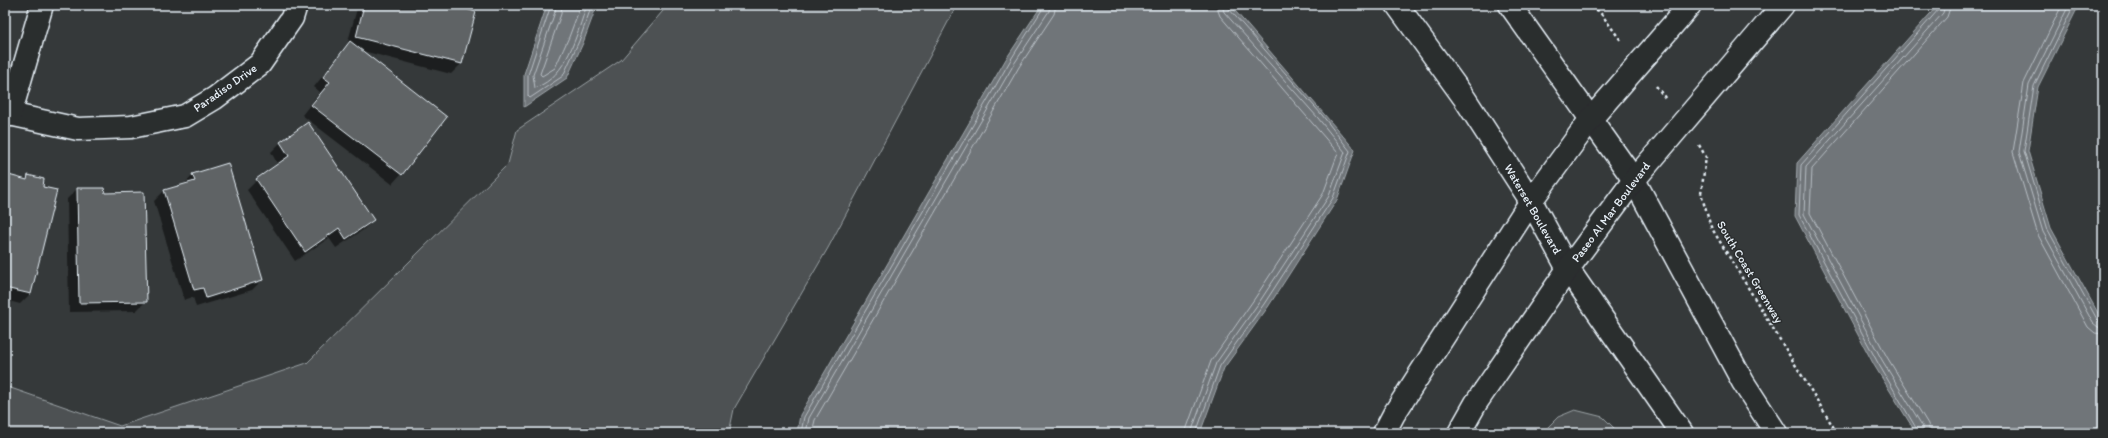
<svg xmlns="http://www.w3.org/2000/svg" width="2108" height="438" viewBox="0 0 2108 438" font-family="Itim,sans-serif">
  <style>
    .green { fill: #4d5152; stroke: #9aa1a5 }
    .water { fill: #707579; stroke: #a0a7ac }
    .shadow { fill: #0007 }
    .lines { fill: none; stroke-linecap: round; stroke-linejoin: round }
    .shore { stroke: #b8bfc5; stroke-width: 1 }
    .building { fill: #5f6365; stroke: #e8f1f8 }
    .minor-casing { stroke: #e8f1f8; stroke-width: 25 }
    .tertiary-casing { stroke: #e8f1f8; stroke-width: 25 }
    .secondary-casing { stroke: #e8f1f8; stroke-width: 25 }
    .path { stroke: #e8f1f8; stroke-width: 2.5; stroke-dasharray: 3 3; stroke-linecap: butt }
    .minor { stroke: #2a2d2e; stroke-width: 22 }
    .tertiary { stroke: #2a2d2e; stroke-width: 22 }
    .secondary { stroke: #2a2d2e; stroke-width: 22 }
    .labels { text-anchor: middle; stroke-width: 3; stroke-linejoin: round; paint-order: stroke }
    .street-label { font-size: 12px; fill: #e8f1f8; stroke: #2a2d2e }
  </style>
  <rect width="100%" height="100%" fill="#35393a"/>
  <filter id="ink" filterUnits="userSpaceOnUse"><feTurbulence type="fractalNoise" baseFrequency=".025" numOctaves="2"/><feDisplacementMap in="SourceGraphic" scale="8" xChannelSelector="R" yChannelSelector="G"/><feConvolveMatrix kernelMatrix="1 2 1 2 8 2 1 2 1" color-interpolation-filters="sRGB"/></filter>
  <g filter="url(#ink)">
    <g class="green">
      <polygon points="668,5 957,5 828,248 734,409 729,433 5,433 5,386 120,426 307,363 508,164 517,130 621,60"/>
      <polygon points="1575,410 1603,417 1619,433 1542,433 1558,417"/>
    </g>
    <g class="water">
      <polygon points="547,5 597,5 583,43 567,78 524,107 524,74"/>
      <polygon points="1042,5 1230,5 1355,150 1337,200 1268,307 1224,368 1200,433 797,433 800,415 1006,59"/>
      <polygon points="1938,5 2079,5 2038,87 2028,151 2051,228 2103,322 2103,424 2089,433 1916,433 1874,365 1795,216 1797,163"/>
    </g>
    <g class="shadow">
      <polygon points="358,5 459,5 461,64 451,74 359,50 401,174 392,184 302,115 320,92 314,87 347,45"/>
      <polygon points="280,143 373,220 363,230 336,248 329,238 295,261 247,190 257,180 278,165 271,152"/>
      <polygon points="193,175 262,280 252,290 196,307 193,297 184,300 154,201 164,191 183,186"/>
      <polygon points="5,176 24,180 29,176 30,294 20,304 5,300"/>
      <polygon points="77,189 146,301 136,311 69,312 67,199"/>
    </g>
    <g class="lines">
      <g class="shore">
        <polyline points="551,5 528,75 528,96 530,98 563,76 579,41 592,5"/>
        <path d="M556,5L555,12L533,75L535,88C568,76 576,35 587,5"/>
        <polyline points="562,5 561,14 540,74 542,76 555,68 569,37 581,5"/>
        <polyline points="2062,5 2024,83 2013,152 2038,235 2088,327 2095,333 2103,334"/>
        <polyline points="2069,5 2029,85 2019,152 2043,232 2093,323 2098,327 2103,328"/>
        <polyline points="2074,5 2034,86 2024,151 2048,230 2098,321 2103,323"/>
        <polyline points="801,433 804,417 1010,61 1045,5"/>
        <polyline points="806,433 809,418 1014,64 1049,11 1050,5"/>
        <polyline points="812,433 815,420 1019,67 1054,14 1056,5"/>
        <polyline points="1185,433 1211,361 1255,298 1323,194 1338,153 1220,16 1216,5"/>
        <polyline points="1191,433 1216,363 1260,301 1329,196 1345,152 1318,118 1224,12 1222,5"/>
        <polyline points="1196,433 1220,366 1264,304 1333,198 1350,151 1322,115 1229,9 1227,5"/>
        <polyline points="1919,433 1878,363 1799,215 1801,165 1939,9 1940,5"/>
        <polyline points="1924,433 1923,427 1882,360 1804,214 1806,167 1943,13 1945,5"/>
        <polyline points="1930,433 1928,424 1887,357 1810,213 1812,169 1947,17 1951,5"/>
      </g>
    </g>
    <g class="building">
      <polygon points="364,5 460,5 459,7 476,12 462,64 356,37"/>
      <polygon points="350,41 447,117 402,175 311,105 330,82 323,77"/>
      <polygon points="308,122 374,220 346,239 339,228 305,252 256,179 289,156 280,142"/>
      <polygon points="228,163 263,280 206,298 203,288 194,290 164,190 195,181 192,174"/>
      <polygon points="5,174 27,180 28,175 44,179 43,187 57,190 31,294 5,288"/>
      <polygon points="77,188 104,188 105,193 144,192 147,302 79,303"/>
    </g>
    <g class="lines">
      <defs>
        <g id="minor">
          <polyline points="5,113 78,129 131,127 185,116 215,98 260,64 292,18 296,5"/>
          <polyline points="10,115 42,5"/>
        </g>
        <g id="tertiary">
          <polyline points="1397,5 1465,99 1531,201 1568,269 1682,433"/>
          <polyline points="1510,5 1634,180 1743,382 1776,433"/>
        </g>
        <g id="secondary">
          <polyline points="1384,433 1394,414 1531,201 1590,120 1690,5"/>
          <polyline points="1459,433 1476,403 1568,269 1634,180 1783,5"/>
        </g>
      </defs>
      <use href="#minor" class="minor-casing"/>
      <use href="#tertiary" class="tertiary-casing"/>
      <use href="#secondary" class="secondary-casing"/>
      <g class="path">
        <polyline points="1585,5 1599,11 1622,42"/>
        <polyline points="1656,86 1666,99"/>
        <polyline points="1699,145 1706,157 1701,194 1711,227 1837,433"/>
      </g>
      <use href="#minor" class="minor"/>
      <use href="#tertiary" class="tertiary"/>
      <use href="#secondary" class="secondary"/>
    </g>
  </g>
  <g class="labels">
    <g class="street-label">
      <text transform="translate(225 88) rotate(-35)" y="4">Paradiso Drive</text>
      <text transform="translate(1533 209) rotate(60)" y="4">Waterset Boulevard</text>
      <text transform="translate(1611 212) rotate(-53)" y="4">Paseo Al Mar Boulevard</text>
      <text transform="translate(1750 272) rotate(59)" y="4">South Coast Greenway</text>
    </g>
  </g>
  <rect width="2108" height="438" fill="none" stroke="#2a2d2e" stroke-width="20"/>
  <rect x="10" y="10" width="2088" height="418" fill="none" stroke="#e8f1f8" stroke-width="1.5" filter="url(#ink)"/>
</svg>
